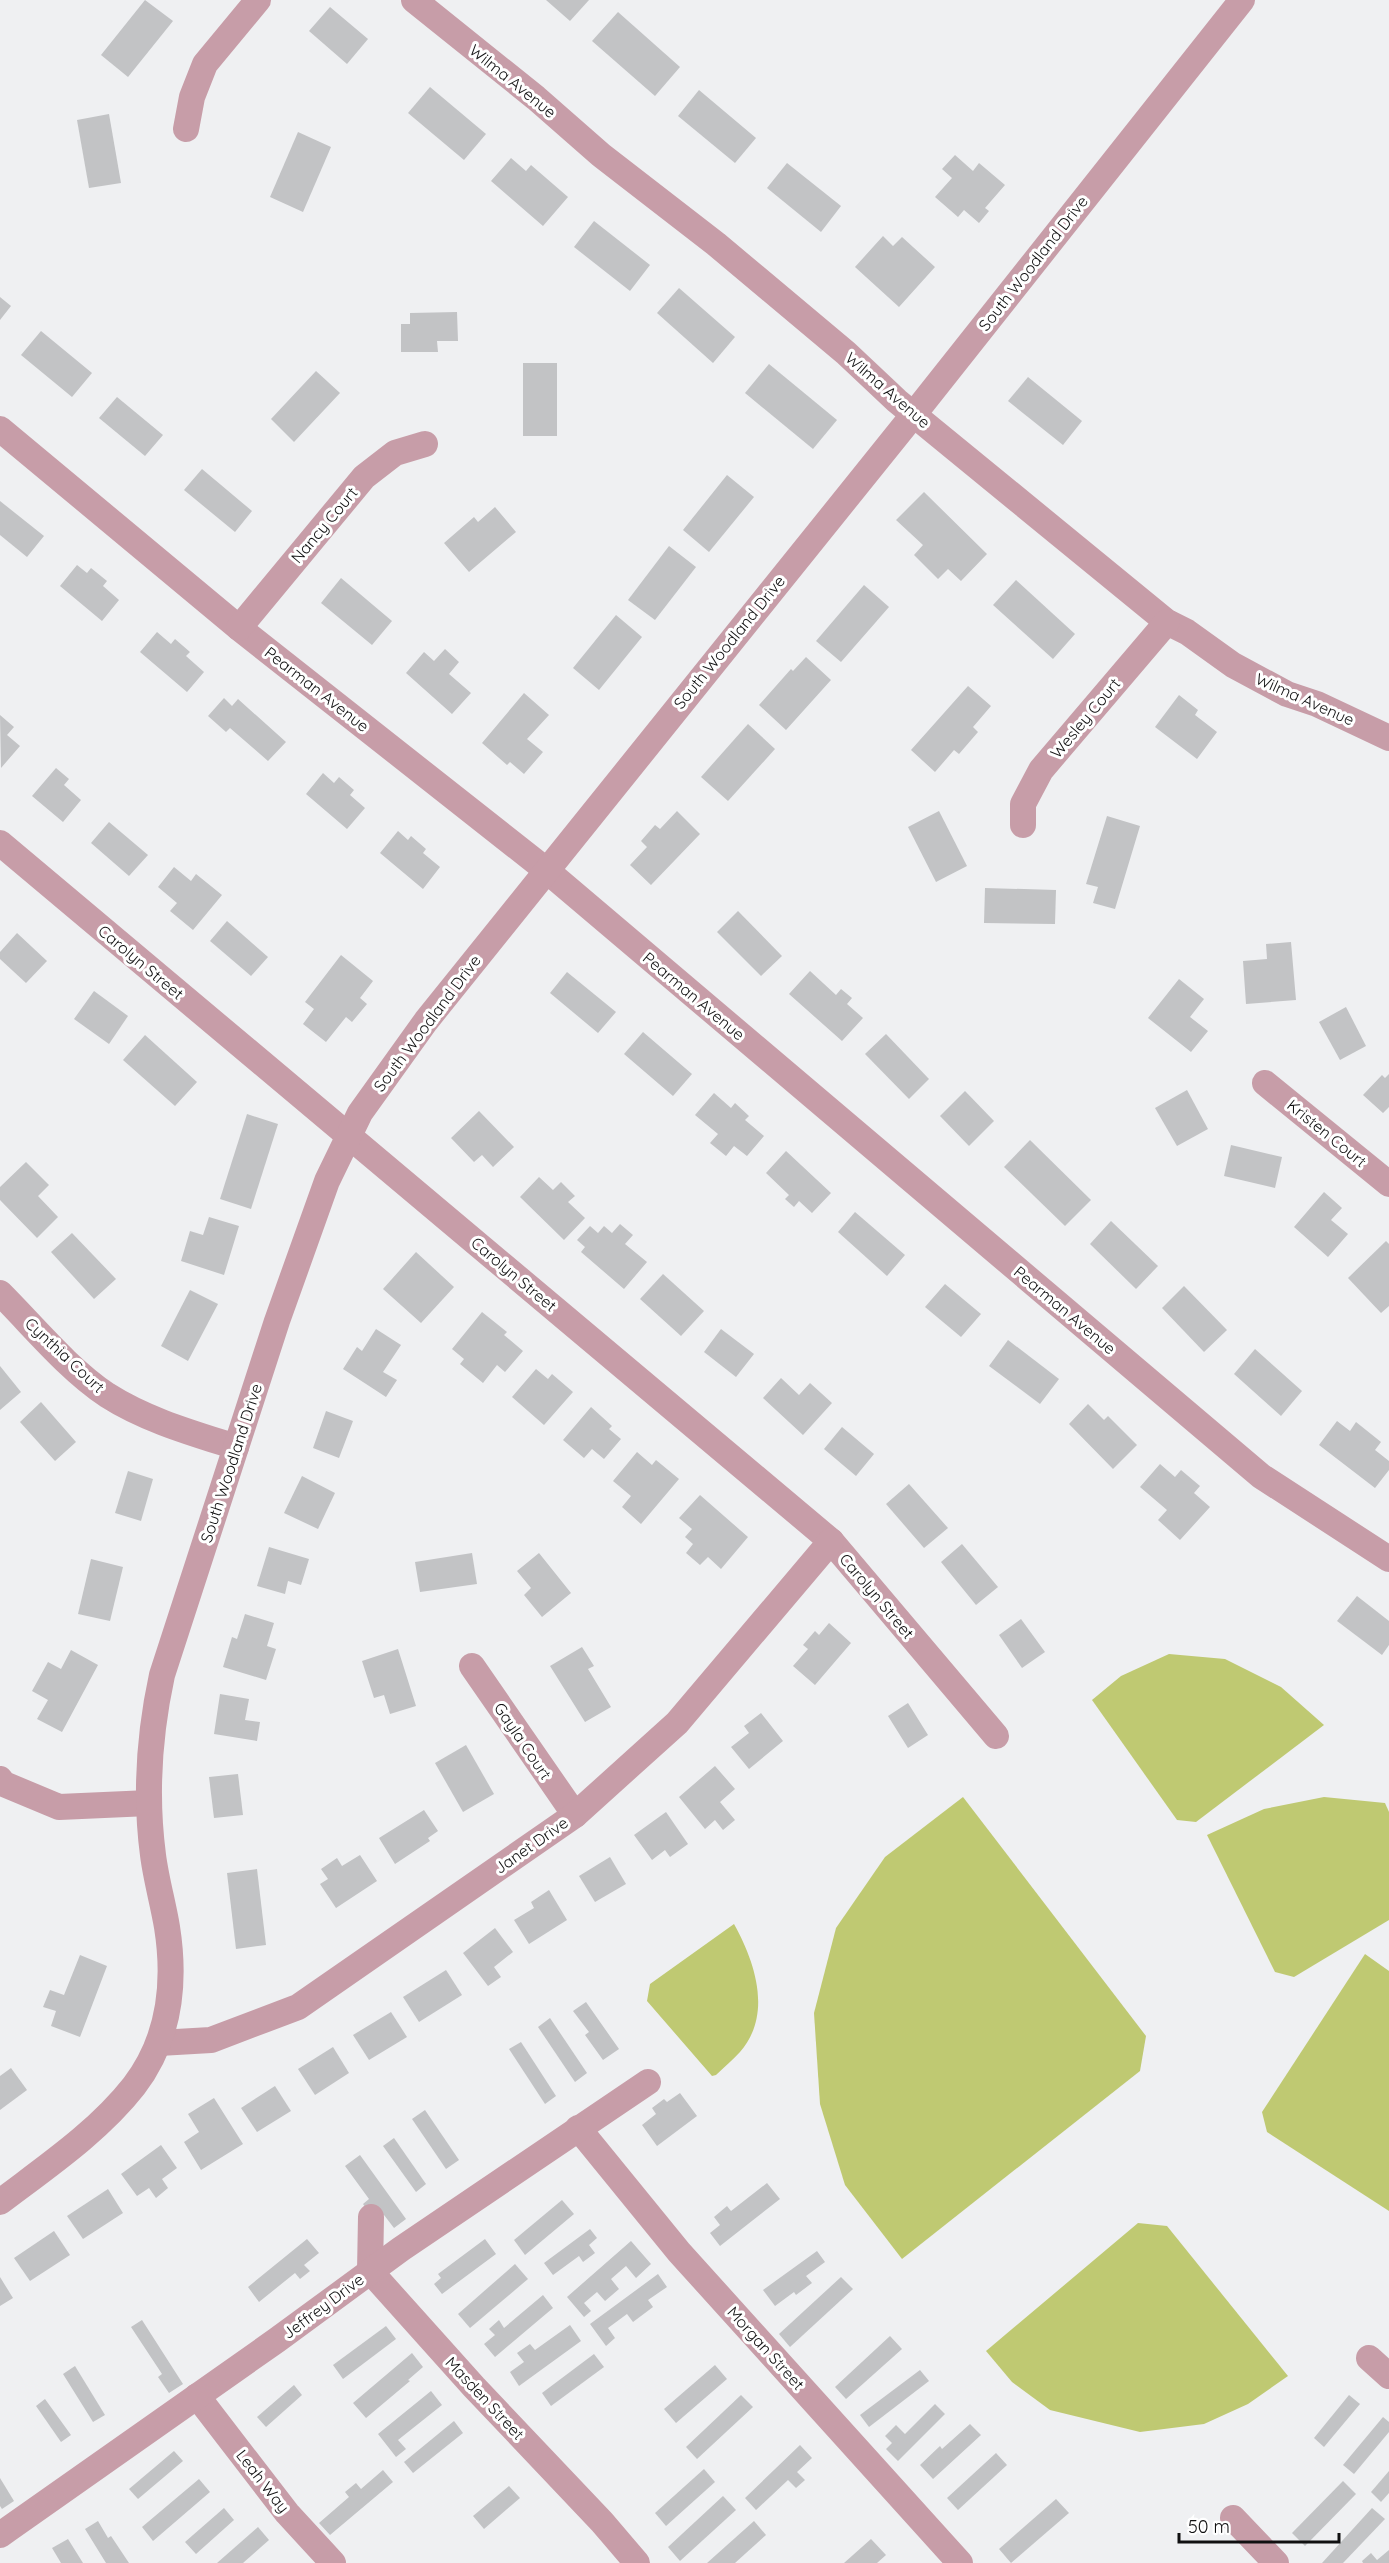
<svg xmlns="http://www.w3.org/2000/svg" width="1389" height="2563" viewBox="0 0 1389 2563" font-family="Quicksand,sans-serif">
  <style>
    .green { fill: #bfc972 }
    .building { fill: #c2c3c5 }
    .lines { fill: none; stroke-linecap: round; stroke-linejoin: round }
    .minor { stroke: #c79da8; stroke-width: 26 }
    .labels { text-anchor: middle; stroke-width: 6; stroke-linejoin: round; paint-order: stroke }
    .street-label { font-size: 16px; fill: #101011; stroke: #fff }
  </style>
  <rect width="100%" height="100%" fill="#eff0f2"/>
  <g class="green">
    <polygon points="1169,1654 1225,1659 1281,1687 1324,1725 1196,1822 1177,1820 1092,1700 1121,1676"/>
    <polygon points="963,1797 1146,2036 1140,2071 902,2259 845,2185 820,2104 814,2013 836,1928 885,1857"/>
    <polygon points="1324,1797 1385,1803 1389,1812 1389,1920 1294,1977 1275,1972 1207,1835 1264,1809"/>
    <path d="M734,1924C755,1962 773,2014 740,2052C733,2060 724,2067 716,2075L712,2076L647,2001L650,1984Z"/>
    <polygon points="1365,1954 1389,1971 1389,2211 1267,2132 1262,2112"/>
    <polygon points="1138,2223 1167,2226 1288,2376 1248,2404 1204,2424 1140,2432 1050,2410 1012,2382 986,2351"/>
  </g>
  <g class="building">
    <polygon points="145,0 173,21 128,77 101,55"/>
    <polygon points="546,0 589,0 570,21"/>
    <polygon points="330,7 368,39 347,64 309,31"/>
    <polygon points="618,12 680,67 655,96 592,41"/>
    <polygon points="430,87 486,134 464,160 408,113"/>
    <polygon points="699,90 756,138 735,163 678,116"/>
    <polygon points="109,114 121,183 89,188 77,120"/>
    <polygon points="298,132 331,147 303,212 270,197"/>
    <polygon points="955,155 973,171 979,163 1005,185 985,208 989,211 979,223 964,210 958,217 935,197 952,178 942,169"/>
    <polygon points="511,158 526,171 531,165 568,197 543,226 491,181"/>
    <polygon points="787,163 841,206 821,232 767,188"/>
    <polygon points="594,221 650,265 630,291 574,247"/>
    <polygon points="883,236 893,246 902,237 935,267 899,307 855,267"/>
    <polygon points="679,288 735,337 713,363 657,313"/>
    <polygon points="0,297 11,306 0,320"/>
    <polygon points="457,312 458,341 437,341 438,352 401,352 401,324 410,324 410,313"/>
    <polygon points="41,331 92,373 72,397 21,355"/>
    <rect x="523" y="363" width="34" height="73"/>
    <polygon points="769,364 837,420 813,449 745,393"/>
    <polygon points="316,371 340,393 294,442 271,419"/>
    <polygon points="1028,377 1082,421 1063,445 1008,401"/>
    <polygon points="117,397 163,435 145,456 99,418"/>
    <polygon points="202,469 252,511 235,532 184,490"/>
    <polygon points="727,475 754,497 709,552 683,530"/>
    <polygon points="924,492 987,554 961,581 948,569 938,579 914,555 923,545 896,520"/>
    <polygon points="0,501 44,536 27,557 0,535"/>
    <polygon points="495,507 516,532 469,572 444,543 474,517 478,522"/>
    <polygon points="669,546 696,567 655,620 628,600"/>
    <polygon points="77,565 87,573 91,568 107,581 103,586 119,600 102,621 60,586"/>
    <polygon points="341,578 392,621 372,645 321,603"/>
    <polygon points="1016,580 1075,634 1053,659 993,605"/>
    <polygon points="864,585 889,607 841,662 816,641"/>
    <polygon points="616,615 642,637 599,690 573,668"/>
    <polygon points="157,632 171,644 175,639 190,652 186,656 204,672 187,692 140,652"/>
    <polygon points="445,649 459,662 449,674 471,693 452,714 406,673 424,652 434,661"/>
    <polygon points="806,657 831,680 786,730 759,705 791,669 793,671"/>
    <polygon points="968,686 991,706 973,727 978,732 959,754 954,750 935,772 911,750"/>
    <polygon points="524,693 549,715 527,739 543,752 524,774 510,762 507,765 482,743"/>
    <polygon points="1179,695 1198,710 1195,715 1217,732 1197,759 1155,727"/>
    <polygon points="224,698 232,706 238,699 286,742 268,761 230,728 226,732 208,716"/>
    <polygon points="0,715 14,727 7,735 20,746 1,768"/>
    <polygon points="748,724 775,749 728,801 701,777"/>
    <polygon points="56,768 69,779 64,785 81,800 63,822 32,796"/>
    <polygon points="323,773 334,783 339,777 354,790 350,795 365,808 347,829 306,794"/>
    <polygon points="677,811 700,834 651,885 630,865 647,847 641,841 655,825 660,829"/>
    <polygon points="939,811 967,866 936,882 908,827"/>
    <polygon points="1107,816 1140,826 1115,909 1093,903 1098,887 1086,884"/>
    <polygon points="109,822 148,855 129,876 91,843"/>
    <polygon points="398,831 408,840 411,836 426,849 423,853 440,867 423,889 380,853"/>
    <polygon points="174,867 191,881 196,874 222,895 193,930 170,911 177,903 158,887"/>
    <polygon points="985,888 1056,890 1055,924 984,923"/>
    <polygon points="738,911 782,956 761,976 717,932"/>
    <polygon points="227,921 268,957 251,976 210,941"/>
    <polygon points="17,933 47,961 26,983 0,959 0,952"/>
    <polygon points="1291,942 1296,1000 1246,1004 1243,961 1267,959 1266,944"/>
    <polygon points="341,955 373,981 360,998 367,1004 352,1022 346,1017 326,1042 303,1024 314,1009 305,1002"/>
    <polygon points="810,971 836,995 841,989 852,998 847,1004 863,1018 842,1041 789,994"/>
    <polygon points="567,972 616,1012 598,1033 550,993"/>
    <polygon points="1179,979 1204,999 1190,1017 1208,1031 1191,1052 1148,1018"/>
    <polygon points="94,991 128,1016 109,1044 74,1019"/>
    <polygon points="1346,1007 1366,1046 1340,1060 1319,1022"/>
    <polygon points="643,1032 692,1074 673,1096 624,1054"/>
    <polygon points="886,1034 929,1079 909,1099 865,1054"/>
    <polygon points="145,1035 197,1082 175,1106 123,1060"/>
    <polygon points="1389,1074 1389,1107 1383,1113 1363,1095 1382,1075 1385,1078"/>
    <polygon points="1187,1090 1208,1129 1177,1146 1155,1108"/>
    <polygon points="965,1091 994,1121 969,1146 940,1116"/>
    <polygon points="714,1093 731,1108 735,1103 749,1116 745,1120 764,1136 747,1156 734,1146 726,1156 710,1143 718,1134 695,1115"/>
    <polygon points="479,1111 514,1147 493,1167 482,1155 474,1162 451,1138"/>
    <polygon points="247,1114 278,1124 251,1209 220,1199"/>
    <polygon points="1030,1140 1091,1200 1065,1226 1004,1167"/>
    <polygon points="1231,1145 1282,1157 1275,1188 1224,1176"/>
    <polygon points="786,1151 831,1193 812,1213 799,1201 794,1207 785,1199 789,1195 766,1173"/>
    <polygon points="26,1162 49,1185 38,1196 58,1217 37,1238 0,1200 0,1187"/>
    <polygon points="539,1177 553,1190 561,1182 575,1196 568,1202 585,1218 564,1240 520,1197"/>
    <polygon points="1324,1192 1342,1208 1331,1220 1348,1234 1328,1257 1294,1227"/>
    <polygon points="855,1212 905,1255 887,1276 838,1232"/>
    <polygon points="209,1217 239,1226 224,1275 181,1261 190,1231 203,1235"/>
    <polygon points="1111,1221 1158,1266 1136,1289 1090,1244"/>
    <polygon points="620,1224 633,1235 625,1244 647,1262 624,1289 581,1252 585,1247 577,1240 590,1226 598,1233 604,1226 612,1233"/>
    <polygon points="72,1233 116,1279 94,1299 51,1252"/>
    <polygon points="1386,1241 1389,1244 1389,1306 1381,1313 1348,1278"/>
    <polygon points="416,1252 454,1287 421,1323 383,1289"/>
    <polygon points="663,1274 704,1311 681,1336 640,1299"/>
    <polygon points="945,1284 981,1314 961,1337 925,1307"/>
    <polygon points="1184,1286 1227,1330 1204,1352 1162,1308"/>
    <polygon points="190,1290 218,1304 188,1361 161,1346"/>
    <polygon points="482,1312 507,1332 504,1335 523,1351 505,1372 497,1365 483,1383 460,1364 464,1359 452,1349"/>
    <polygon points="376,1329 401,1345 383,1372 397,1380 386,1397 343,1369 357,1347 362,1351"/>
    <polygon points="721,1329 754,1354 736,1377 704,1352"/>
    <polygon points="1008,1340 1059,1379 1040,1404 989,1366"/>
    <polygon points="1255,1349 1302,1391 1281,1416 1234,1374"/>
    <polygon points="0,1366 21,1392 0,1410"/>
    <polygon points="536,1369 548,1379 552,1374 573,1392 544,1425 512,1397"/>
    <polygon points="781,1378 799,1395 810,1383 832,1403 803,1435 763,1398"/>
    <polygon points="41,1402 76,1442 55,1461 20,1422"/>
    <polygon points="1088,1404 1104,1420 1108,1416 1137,1445 1113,1469 1069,1424"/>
    <polygon points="591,1407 612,1426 609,1429 621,1439 604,1459 592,1449 584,1458 563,1440"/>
    <polygon points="326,1411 353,1421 339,1458 313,1448"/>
    <polygon points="1337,1421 1350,1431 1356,1422 1381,1442 1375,1450 1389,1461 1389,1470 1375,1488 1319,1445"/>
    <polygon points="842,1427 874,1454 856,1476 824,1449"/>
    <polygon points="637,1452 652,1465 656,1460 679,1479 641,1524 622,1507 631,1496 613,1481"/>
    <polygon points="1160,1464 1175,1477 1181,1470 1200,1486 1194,1493 1210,1507 1180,1540 1158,1520 1167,1510 1140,1487"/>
    <polygon points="128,1471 153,1479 141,1521 115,1513"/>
    <polygon points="302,1476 335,1493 318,1529 284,1513"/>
    <polygon points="909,1484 948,1528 924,1548 886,1504"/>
    <polygon points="700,1495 748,1537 721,1569 708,1557 700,1565 686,1553 693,1544 685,1537 692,1529 679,1518"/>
    <polygon points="962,1544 998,1587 976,1605 941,1562"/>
    <polygon points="269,1547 309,1559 301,1585 288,1581 285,1594 257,1586"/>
    <polygon points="472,1553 477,1584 420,1592 415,1562"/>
    <polygon points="539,1553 571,1593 542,1617 524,1595 531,1588 517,1571"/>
    <polygon points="91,1559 123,1567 110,1621 78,1614"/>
    <polygon points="1357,1596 1389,1621 1389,1645 1382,1655 1337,1621"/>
    <polygon points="245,1614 274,1623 267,1646 276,1649 266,1680 223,1667 232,1637 237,1639"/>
    <polygon points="1021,1619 1045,1652 1022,1668 999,1635"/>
    <polygon points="829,1623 851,1643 815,1685 793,1666 808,1649 803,1645 815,1631 819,1635"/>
    <polygon points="582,1647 594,1666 588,1669 611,1707 585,1722 550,1666"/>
    <polygon points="398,1649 416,1706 390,1714 384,1695 374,1698 362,1661"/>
    <polygon points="71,1650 98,1665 62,1732 37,1719 48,1700 32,1691 48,1662 61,1669"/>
    <polygon points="220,1694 249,1699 245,1720 260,1722 257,1741 214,1734"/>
    <polygon points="908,1703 928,1735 908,1748 888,1716"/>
    <polygon points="761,1713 783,1741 749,1769 731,1747 749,1733 744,1726"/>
    <polygon points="466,1745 494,1794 463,1812 435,1763"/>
    <polygon points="715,1766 735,1789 720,1802 735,1820 723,1830 715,1820 705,1829 679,1797"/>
    <polygon points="238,1774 243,1815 214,1818 209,1777"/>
    <polygon points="424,1810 438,1831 428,1838 430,1841 395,1864 379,1838"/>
    <polygon points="666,1812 688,1844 670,1857 665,1850 652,1860 634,1835"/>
    <polygon points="360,1855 377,1881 336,1908 320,1884 328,1879 321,1869 337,1858 342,1866"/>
    <polygon points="610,1857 626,1884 595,1902 579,1876"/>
    <polygon points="257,1869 266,1945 236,1949 227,1873"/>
    <polygon points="549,1890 567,1920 529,1944 514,1920 534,1908 531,1902"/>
    <polygon points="495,1928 513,1952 494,1967 501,1977 488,1986 463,1953"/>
    <polygon points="80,1955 107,1966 80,2037 51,2026 56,2011 43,2007 50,1990 64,1995"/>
    <polygon points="446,1970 462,1995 419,2022 403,1997"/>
    <polygon points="586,2002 619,2049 603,2060 585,2035 589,2032 573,2011"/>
    <polygon points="391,2012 407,2037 369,2060 353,2035"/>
    <polygon points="550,2018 587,2073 575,2082 538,2027"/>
    <polygon points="521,2042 556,2096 545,2104 509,2049"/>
    <polygon points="333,2047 349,2073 315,2095 298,2069"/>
    <polygon points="11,2068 27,2090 0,2110 0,2076"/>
    <polygon points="275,2086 291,2111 257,2132 241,2108"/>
    <polygon points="680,2093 697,2116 657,2146 642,2125 656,2114 652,2108 664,2099 667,2102"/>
    <polygon points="214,2098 243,2144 201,2170 184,2142 199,2132 188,2114"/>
    <polygon points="425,2110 459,2160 446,2169 412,2119"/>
    <polygon points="394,2138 426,2184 416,2192 383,2146"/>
    <polygon points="161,2145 177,2168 162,2179 168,2188 156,2198 149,2188 137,2196 121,2174"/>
    <polygon points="360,2155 406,2219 394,2228 384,2215 375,2221 363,2204 369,2199 345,2166"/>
    <polygon points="767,2183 780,2199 720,2246 710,2233 720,2225 714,2217 727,2206 731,2211"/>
    <polygon points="108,2189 123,2213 83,2239 67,2216"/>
    <polygon points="562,2200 574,2214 525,2255 514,2240"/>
    <polygon points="590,2229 597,2238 589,2245 595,2253 583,2262 579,2256 553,2275 544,2263"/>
    <polygon points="54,2231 70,2255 30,2281 14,2258"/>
    <polygon points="307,2239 319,2253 304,2265 310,2271 300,2279 295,2273 259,2302 248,2287"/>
    <polygon points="485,2239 496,2254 442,2294 434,2284 441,2278 438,2274"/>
    <polygon points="631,2241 651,2264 636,2278 626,2266 611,2279 619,2289 605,2301 597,2292 584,2303 591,2311 584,2317 567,2297"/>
    <polygon points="817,2251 825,2262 806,2276 812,2283 796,2295 794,2292 775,2306 763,2290"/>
    <polygon points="515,2264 528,2279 470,2328 458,2314"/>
    <polygon points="658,2274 667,2287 648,2300 653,2307 633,2322 627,2314 608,2328 615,2338 606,2346 590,2324"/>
    <polygon points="0,2277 13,2298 0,2306"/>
    <polygon points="841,2277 853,2289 790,2347 779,2334"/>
    <polygon points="543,2295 553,2308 495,2357 484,2344 495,2335 489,2329 499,2320 504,2328"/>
    <polygon points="142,2320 183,2384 169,2393 158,2377 162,2374 131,2327"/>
    <polygon points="570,2325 581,2341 519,2386 510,2372 524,2362 517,2353 530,2344 535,2350"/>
    <polygon points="386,2326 396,2339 343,2379 333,2365"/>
    <polygon points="890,2336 902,2349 846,2399 835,2387"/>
    <polygon points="412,2353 423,2367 408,2380 410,2381 366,2418 353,2403"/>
    <polygon points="594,2354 604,2367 551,2406 542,2393"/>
    <polygon points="715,2365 727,2379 676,2423 664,2409"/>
    <polygon points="75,2366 105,2415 93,2422 63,2374"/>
    <polygon points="920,2370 929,2381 869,2427 860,2415"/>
    <polygon points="294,2385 302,2395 266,2427 257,2417"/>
    <polygon points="431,2391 442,2405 398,2440 406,2449 396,2457 378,2434"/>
    <polygon points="741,2395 753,2407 697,2459 686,2447"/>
    <polygon points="1349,2395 1360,2404 1324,2447 1314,2438"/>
    <polygon points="45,2399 71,2435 61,2442 36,2406"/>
    <polygon points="935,2404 945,2414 898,2461 886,2449 892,2443 885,2436 896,2425 905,2434"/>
    <polygon points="1383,2417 1389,2422 1389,2432 1354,2474 1343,2465"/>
    <polygon points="454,2421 463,2433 413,2473 404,2462"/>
    <polygon points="970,2424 981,2435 933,2479 920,2465 940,2446 942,2449"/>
    <polygon points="800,2445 812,2458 797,2472 805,2480 796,2488 788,2480 756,2510 745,2498"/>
    <polygon points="174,2451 183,2461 138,2499 129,2489"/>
    <polygon points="996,2453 1007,2465 958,2510 947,2498"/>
    <polygon points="704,2469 715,2482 666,2526 655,2513"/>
    <polygon points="383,2470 393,2482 330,2535 319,2523 349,2497 345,2492 356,2483 361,2489"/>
    <polygon points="1389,2471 1389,2493 1381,2502 1371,2492"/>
    <polygon points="0,2478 14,2501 2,2509 0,2506"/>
    <polygon points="199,2479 210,2492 153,2541 142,2527"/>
    <polygon points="1343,2481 1356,2494 1305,2546 1292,2533"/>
    <polygon points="509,2486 520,2498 484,2529 473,2516"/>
    <polygon points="723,2496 736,2510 680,2561 668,2547"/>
    <polygon points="1056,2499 1069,2513 1011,2563 999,2549"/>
    <polygon points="224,2508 234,2520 196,2554 185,2542"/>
    <polygon points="1372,2508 1385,2519 1343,2563 1322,2563"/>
    <polygon points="98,2521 108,2538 111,2536 129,2563 106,2563 85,2529"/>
    <polygon points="754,2521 766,2535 735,2563 707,2563"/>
    <polygon points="258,2527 269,2540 243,2563 217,2563"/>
    <polygon points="68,2539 83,2563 61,2563 52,2548"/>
    <polygon points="871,2539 886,2555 877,2563 844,2563"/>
    <polygon points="1389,2550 1389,2563 1363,2563 1362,2561 1371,2553 1377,2560"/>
  </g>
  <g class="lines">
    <g class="minor">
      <polyline points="414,0 536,98 601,155 716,244 846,353 897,401 1167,622 1187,632 1233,665 1287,694 1317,704 1389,738"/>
      <polyline points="186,129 192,97 205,64 258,0"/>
      <polyline points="0,429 239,628 546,870 1261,1476 1389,1559"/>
      <polyline points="239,628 364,477 395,453 425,444"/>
      <polyline points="1023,825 1023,804 1041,770 1167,622"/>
      <polyline points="0,843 831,1541 996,1736"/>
      <polyline points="1265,1083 1389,1184"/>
      <path d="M0,1293C34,1327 67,1368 107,1395C146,1420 192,1433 236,1447"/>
      <polyline points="472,1666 575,1815"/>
      <polyline points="0,1779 4,1784 59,1807 149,1803"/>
      <polyline points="159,2043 211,2040 298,2007 575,1815 677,1723 831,1541"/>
      <polyline points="578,2128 679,2252 960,2563"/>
      <path d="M0,2202C46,2167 98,2132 134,2086C170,2039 176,1984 167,1927C163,1903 156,1879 153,1855C145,1794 149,1735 162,1675L277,1321L327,1181L360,1113L426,1021L914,414L1242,0"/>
      <polyline points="371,2217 370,2271 474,2387 602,2522 637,2563"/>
      <polyline points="1369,2358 1389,2376"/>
      <polyline points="197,2396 287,2513 333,2563"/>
      <polyline points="1233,2518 1276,2563"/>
      <polyline points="0,2535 277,2340 401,2249 648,2082"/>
    </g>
  </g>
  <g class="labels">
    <g class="street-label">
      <text transform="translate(513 81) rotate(39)" y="6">Wilma Avenue</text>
      <text transform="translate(1033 263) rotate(-52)" y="6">South Woodland Drive</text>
      <text transform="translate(888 390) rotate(41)" y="6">Wilma Avenue</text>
      <text transform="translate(324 525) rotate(-50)" y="6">Nancy Court</text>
      <text transform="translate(729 642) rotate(-51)" y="6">South Woodland Drive</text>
      <text transform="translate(317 689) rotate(38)" y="6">Pearman Avenue</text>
      <text transform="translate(1305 699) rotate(24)" y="6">Wilma Avenue</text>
      <text transform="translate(1085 718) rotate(-50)" y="6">Wesley Court</text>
      <text transform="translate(141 962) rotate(40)" y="6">Carolyn Street</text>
      <text transform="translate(694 996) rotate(40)" y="6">Pearman Avenue</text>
      <text transform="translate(427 1023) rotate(-53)" y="6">South Woodland Drive</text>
      <text transform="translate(1327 1133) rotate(39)" y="6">Kristen Court</text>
      <text transform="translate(514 1274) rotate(40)" y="6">Carolyn Street</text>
      <text transform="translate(1065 1310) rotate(40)" y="6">Pearman Avenue</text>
      <text transform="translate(65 1355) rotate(43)" y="6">Cynthia Court</text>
      <text transform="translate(231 1463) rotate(-72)" y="6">South Woodland Drive</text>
      <text transform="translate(877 1596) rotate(50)" y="6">Carolyn Street</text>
      <text transform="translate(523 1741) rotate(56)" y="6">Gayla Court</text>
      <text transform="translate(531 1845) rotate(-35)" y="6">Janet Drive</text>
      <text transform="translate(323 2306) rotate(-37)" y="6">Jeffrey Drive</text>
      <text transform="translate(766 2348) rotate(48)" y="6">Morgan Street</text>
      <text transform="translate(485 2398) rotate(47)" y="6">Masden Street</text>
      <text transform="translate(263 2481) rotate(52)" y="6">Leah Way</text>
    </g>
  </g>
  <path d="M1179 2533v9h160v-9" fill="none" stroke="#101011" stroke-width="3"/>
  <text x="1188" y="2533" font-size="18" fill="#101011" stroke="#ffffff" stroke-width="4.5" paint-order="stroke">50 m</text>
</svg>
